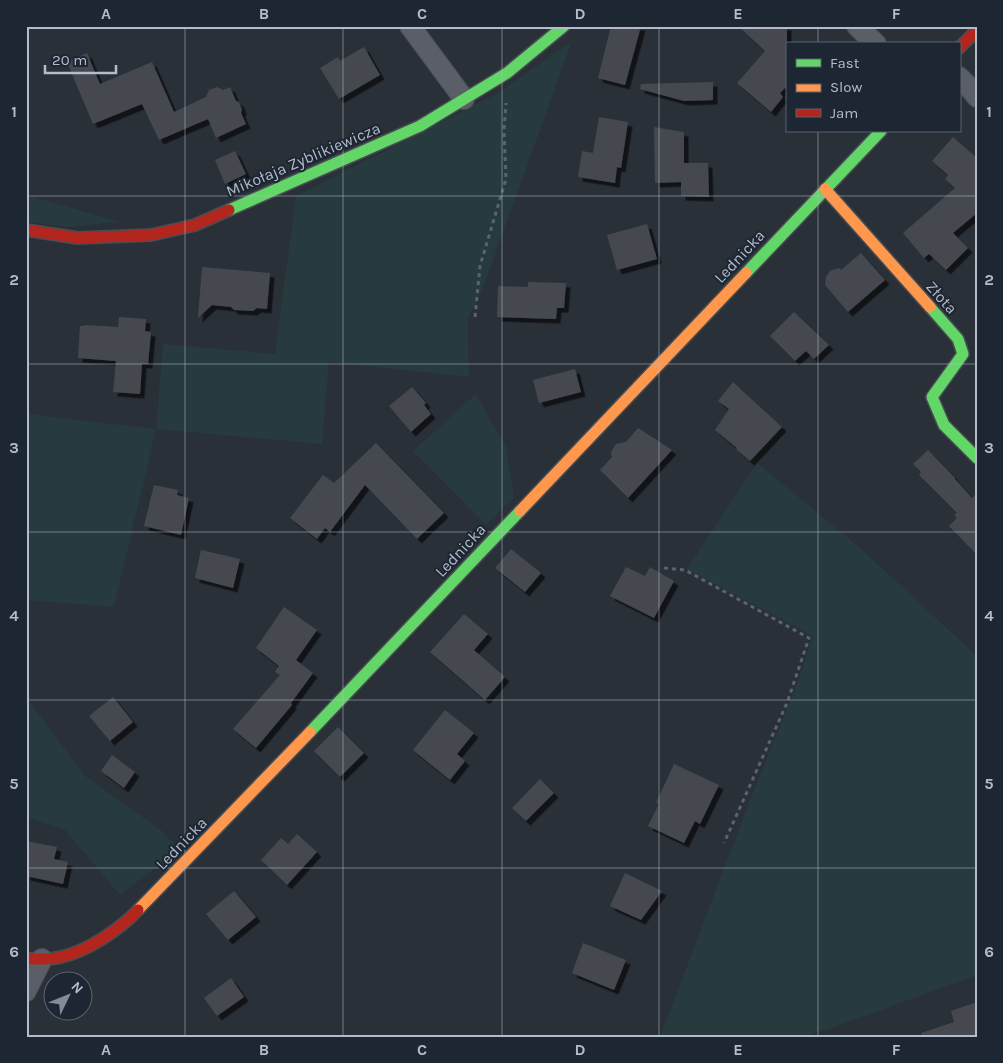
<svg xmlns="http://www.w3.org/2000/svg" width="1003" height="1063" viewBox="0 0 1003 1063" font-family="Karla,sans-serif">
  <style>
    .green { fill: #273a3e }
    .building { fill: #444950; filter: url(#shadow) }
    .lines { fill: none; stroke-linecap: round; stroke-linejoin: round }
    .street-casing { stroke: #484c53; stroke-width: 22 }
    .fast-casing { stroke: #484c53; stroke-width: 14 }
    .slow-casing { stroke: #484c53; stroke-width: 14 }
    .jam-casing { stroke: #484c53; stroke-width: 14 }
    .path { stroke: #5d636a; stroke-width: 3; stroke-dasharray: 4 4; stroke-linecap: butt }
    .street { stroke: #5a5e66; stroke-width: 20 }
    .fast { stroke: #63d668; stroke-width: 11 }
    .slow { stroke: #ff974d; stroke-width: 11 }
    .jam { stroke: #b3261e; stroke-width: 11 }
    .grid { fill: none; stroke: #b4bcc9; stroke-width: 1; stroke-opacity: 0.55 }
    .labels { text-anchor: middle; stroke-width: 4; stroke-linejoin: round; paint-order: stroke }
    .street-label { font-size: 16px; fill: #b4bcc9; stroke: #1d2633 }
    .neatline { fill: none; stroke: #b4bcc9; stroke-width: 2 }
    .grid-label { font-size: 16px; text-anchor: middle; font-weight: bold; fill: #b4bcc9 }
  </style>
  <defs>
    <filter id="shadow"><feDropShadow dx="4.5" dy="4.5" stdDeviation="0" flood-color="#0009"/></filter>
  </defs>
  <rect width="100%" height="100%" fill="#2a3038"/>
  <g class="green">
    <polygon points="572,41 483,288 468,318 469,377 329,362 322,444 156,429 114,607 26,600 26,414 156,429 163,344 275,354 296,196 498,93"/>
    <polygon points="26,195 120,222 68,227 26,222"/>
    <polygon points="476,394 506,447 514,497 486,525 413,451"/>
    <polygon points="757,463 859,547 977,656 977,975 834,1027 803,1037 660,1037 752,795 796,687 813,636 687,569"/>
    <polygon points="26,697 85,776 162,831 179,849 120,895 65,830 26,817"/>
  </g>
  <g class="building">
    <polygon points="611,26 641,26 625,85 598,78"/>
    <polygon points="738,26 787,26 787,86 780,93 783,97 771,112 737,83 765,51"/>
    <polygon points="364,47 380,75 339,99 320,68 338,57 340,61"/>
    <polygon points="87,53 100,84 152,62 174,112 206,97 209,90 217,87 223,90 230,87 236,101 239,102 242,110 241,113 246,124 216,138 208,119 159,140 142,104 93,124 67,62"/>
    <polygon points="713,82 713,100 684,101 640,89 641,84"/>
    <polygon points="599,117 628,122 621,168 617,167 615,183 578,177 582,151 593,153"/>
    <polygon points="654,127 684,132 684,163 708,163 709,197 681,196 681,182 655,183"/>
    <polygon points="953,137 977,158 977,213 953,233 968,248 946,270 929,254 924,258 903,233 955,188 945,179 948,175 932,161"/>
    <polygon points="235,151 246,174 225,184 215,160"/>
    <polygon points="647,224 657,259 617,270 607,235"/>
    <polygon points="861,253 885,280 848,312 825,285 826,277 830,271 839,268 841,270"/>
    <polygon points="202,267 270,273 267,309 257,308 253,311 234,310 231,307 212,305 198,318"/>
    <polygon points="528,282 566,283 564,308 557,308 556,319 497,317 498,286 528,287"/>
    <polygon points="794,312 829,345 814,359 806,351 795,361 770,336"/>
    <polygon points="119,317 146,319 145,331 151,332 148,364 142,364 140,394 113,392 116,361 78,358 80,326 84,326 85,325 118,327"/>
    <polygon points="575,369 581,392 539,403 533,380"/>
    <polygon points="733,382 782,427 750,461 736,449 737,448 715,430 729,409 718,401"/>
    <polygon points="412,387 426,403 424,405 431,414 411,432 389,406"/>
    <polygon points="638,428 672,450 628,498 600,470 612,457 611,452 616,444 626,442"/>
    <polygon points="376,443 444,513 417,539 365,485 330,532 325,528 317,539 290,518 323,475 334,483"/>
    <polygon points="928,450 955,478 955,479 972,498 977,494 977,555 949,526 957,518 954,515 957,513 919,475 921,472 913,464"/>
    <polygon points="154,485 178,490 177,495 189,498 181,535 144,526"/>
    <polygon points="511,549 541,573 525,592 495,568"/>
    <polygon points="201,550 240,559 233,588 195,578"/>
    <polygon points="626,567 645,576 650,567 674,581 654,618 610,596"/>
    <polygon points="284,607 317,630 296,660 313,673 291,703 292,705 256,748 233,729 280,675 275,672 279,666 256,648"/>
    <polygon points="464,614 488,634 474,650 505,677 485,700 430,652"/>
    <polygon points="113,697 133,722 110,741 89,716"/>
    <polygon points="445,710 474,733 457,754 465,761 450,780 413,750"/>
    <polygon points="338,727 364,753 340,777 314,751"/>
    <polygon points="112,755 135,772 124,788 101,771"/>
    <polygon points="674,764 719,785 700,824 695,821 684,843 648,826 659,804 656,803"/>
    <polygon points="540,779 554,793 526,821 512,808"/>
    <polygon points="297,834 317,852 287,885 261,860 281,838 288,844"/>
    <polygon points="26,841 57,847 54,859 68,862 63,884 26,876"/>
    <polygon points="625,873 662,891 641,920 610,906"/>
    <polygon points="234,891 256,917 228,940 206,914"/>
    <polygon points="583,943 626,960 614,990 572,973"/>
    <polygon points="231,978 244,997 217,1016 204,998"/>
    <polygon points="977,1002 977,1037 922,1037 921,1033 954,1022 951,1011"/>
  </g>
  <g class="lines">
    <defs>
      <g id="street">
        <polyline points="410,26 464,99"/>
        <polyline points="857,26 876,44"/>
        <polyline points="959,77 968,86 977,97"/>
        <polyline points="26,991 42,959"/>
      </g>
      <g id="fast">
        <polyline points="229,210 420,126 507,73 564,26"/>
        <polyline points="746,273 881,131"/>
        <polyline points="930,307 958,339 963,354 932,397 944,425 977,458"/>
        <polyline points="310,732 520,511"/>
      </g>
      <g id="slow">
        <polyline points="825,189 930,307"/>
        <polyline points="520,511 746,273"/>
        <polyline points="138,910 310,732"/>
      </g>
      <g id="jam">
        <polyline points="959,48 977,30"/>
        <polyline points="26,230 78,238 151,235 195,225 229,210"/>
        <path d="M26,959C38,959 50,960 61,957C88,951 120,929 138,910"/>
      </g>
    </defs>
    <use href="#street" class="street-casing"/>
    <use href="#fast" class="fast-casing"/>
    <use href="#slow" class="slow-casing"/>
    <use href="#jam" class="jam-casing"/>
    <g class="path">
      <polyline points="475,317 480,266 506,179 504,131 506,103"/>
      <polyline points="664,568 685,570 809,638 787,703 724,843"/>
    </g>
    <use href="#street" class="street"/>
    <use href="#fast" class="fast"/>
    <use href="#slow" class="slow"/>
    <use href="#jam" class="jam"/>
  </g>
  <path class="grid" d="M185,26V1037M343,26V1037M502,26V1037M659,26V1037M818,26V44M818,131V1037M26,196H977M26,364H977M26,532H977M26,700H977M26,868H977"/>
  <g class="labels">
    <g class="street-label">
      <text transform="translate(303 159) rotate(-23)" y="6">Mikołaja Zyblikiewicza</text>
      <text transform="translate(739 256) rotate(-47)" y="6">Lednicka</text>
      <text transform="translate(942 297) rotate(48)" y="6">Złota</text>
      <text transform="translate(460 550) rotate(-47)" y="6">Lednicka</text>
      <text transform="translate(181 843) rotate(-46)" y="6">Lednicka</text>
    </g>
  </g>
  <rect width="1003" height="1063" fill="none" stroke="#1d2633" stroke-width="55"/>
  <rect x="786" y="42" width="175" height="90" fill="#1d2633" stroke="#59626f"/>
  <rect x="796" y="59" width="25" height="8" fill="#63d668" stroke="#59626f"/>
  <text x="830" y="68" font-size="15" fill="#b4bcc9">Fast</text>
  <rect x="796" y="84" width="25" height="8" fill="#ff974d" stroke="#59626f"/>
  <text x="830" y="92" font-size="15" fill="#b4bcc9">Slow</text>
  <rect x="796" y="109" width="25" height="8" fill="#b3261e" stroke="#59626f"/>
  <text x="830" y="118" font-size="15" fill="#b4bcc9">Jam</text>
  <g transform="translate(68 996) rotate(47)"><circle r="24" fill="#1d2633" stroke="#59626f"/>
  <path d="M0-4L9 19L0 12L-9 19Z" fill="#848b96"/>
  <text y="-8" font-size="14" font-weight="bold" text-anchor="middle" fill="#b4bcc9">N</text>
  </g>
  <path d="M45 65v8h71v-8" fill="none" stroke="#b4bcc9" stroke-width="2.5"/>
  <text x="52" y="65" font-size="15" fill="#b4bcc9" stroke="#1d2633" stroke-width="4" paint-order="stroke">20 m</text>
  <rect x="28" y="28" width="948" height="1008" class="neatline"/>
  <g class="grid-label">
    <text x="106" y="19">A</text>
    <text x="264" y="19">B</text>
    <text x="422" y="19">C</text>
    <text x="580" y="19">D</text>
    <text x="738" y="19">E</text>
    <text x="896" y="19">F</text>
    <text x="14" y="117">1</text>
    <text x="989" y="117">1</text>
    <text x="14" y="285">2</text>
    <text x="989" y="285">2</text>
    <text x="14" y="453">3</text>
    <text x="989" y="453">3</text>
    <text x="14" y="621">4</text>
    <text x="989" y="621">4</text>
    <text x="14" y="789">5</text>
    <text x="989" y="789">5</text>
    <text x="14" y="957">6</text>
    <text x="989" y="957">6</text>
    <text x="106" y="1055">A</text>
    <text x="264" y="1055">B</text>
    <text x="422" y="1055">C</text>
    <text x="580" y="1055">D</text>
    <text x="738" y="1055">E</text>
    <text x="896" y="1055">F</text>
  </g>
</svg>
